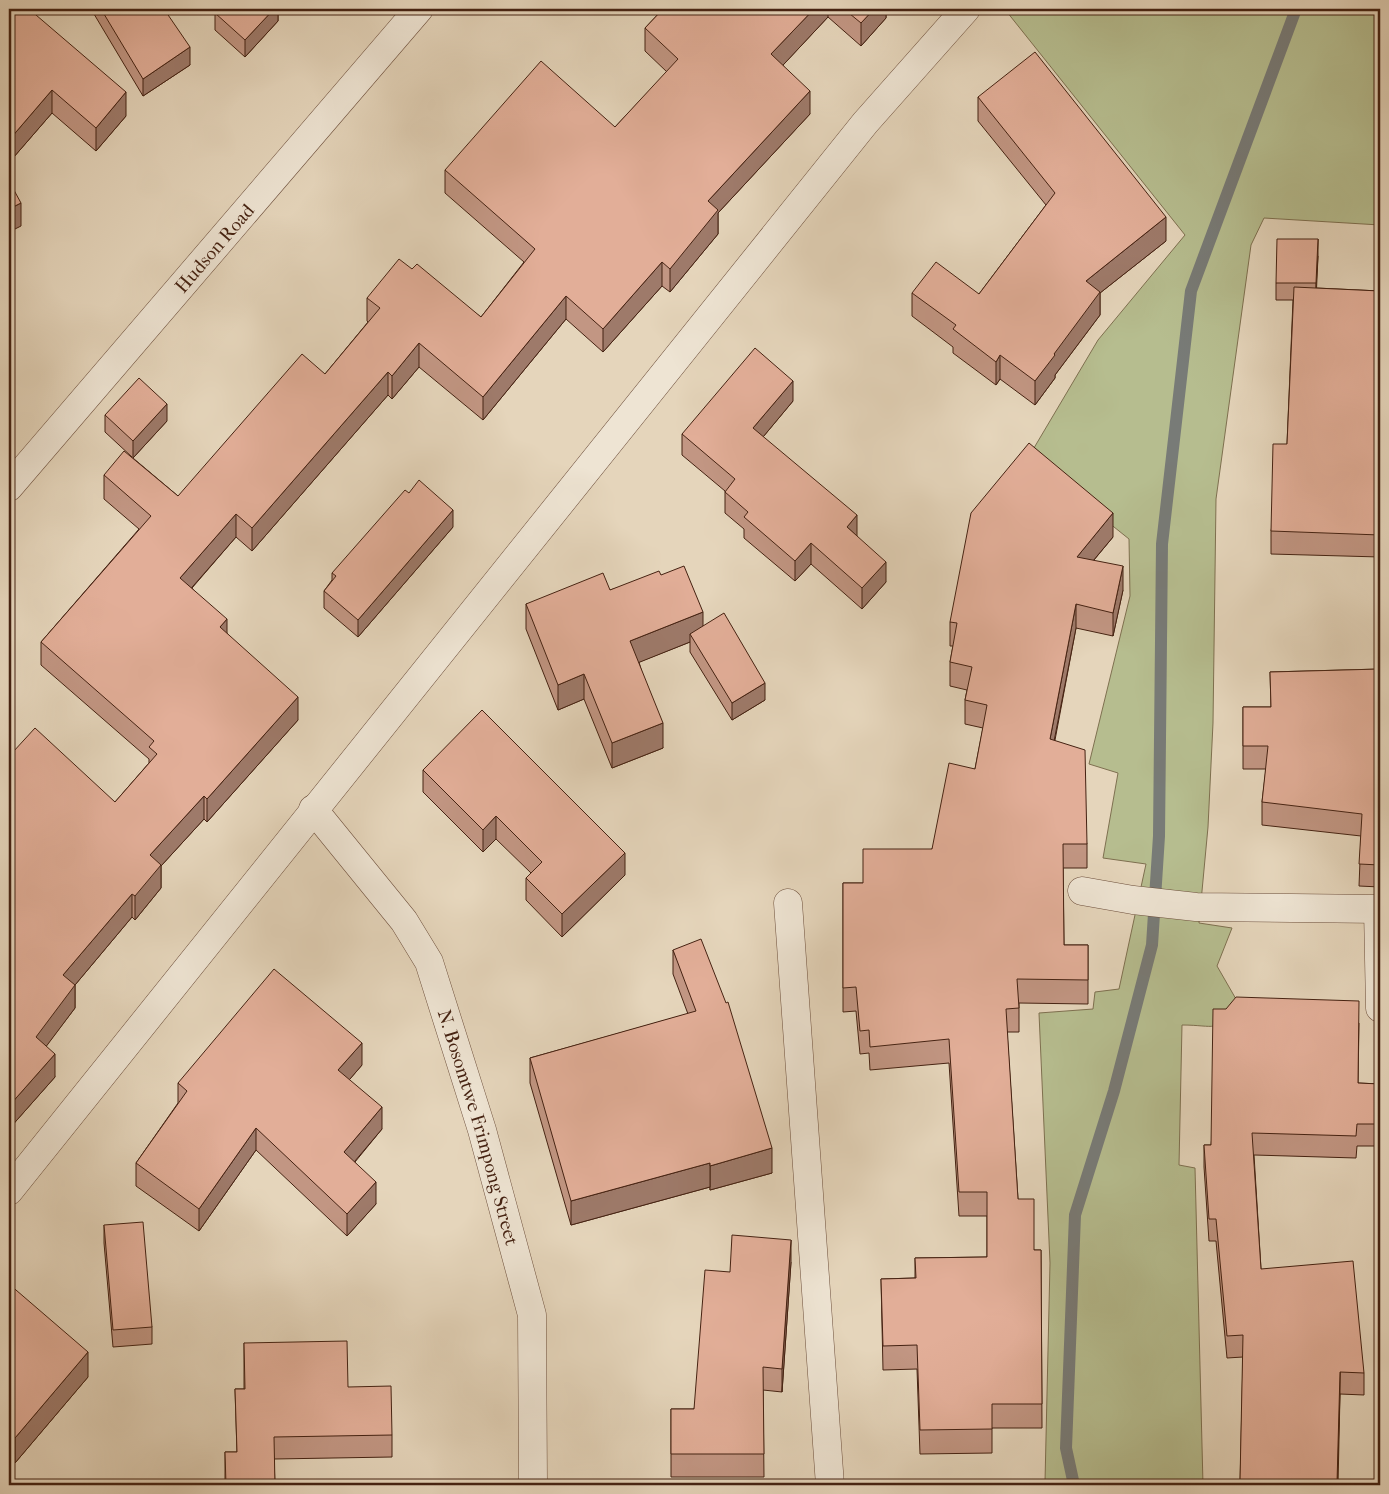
<svg xmlns="http://www.w3.org/2000/svg" width="1389" height="1494" viewBox="0 0 1389 1494" font-family="'IM FELL French Canon',serif">
  <style>
    .green { fill: #b6bd8f; stroke: #7e7050 }
    .lines { fill: none; stroke-linecap: round; stroke-linejoin: round }
    .stream { stroke: #787b77; stroke-width: 12 }
    .minor-casing { stroke: #6d4f3c; stroke-width: 29 }
    .tertiary-casing { stroke: #6d4f3c; stroke-width: 29 }
    .minor { stroke: #eee4d3; stroke-width: 28 }
    .tertiary { stroke: #eee4d3; stroke-width: 28 }
    .wall { fill: #c29683; stroke: #452212 }
    .shaded-wall { fill: #9e7a6a; stroke: #452212 }
    .building { fill: #e2ae98; stroke: #452212 }
    .labels { text-anchor: middle; stroke-width: 4; stroke-linejoin: round; paint-order: stroke }
    .street-label { font-size: 19px; fill: #452212; stroke: #eee4d3 }
  </style>
  <rect width="100%" height="100%" fill="#e5d5bb"/>
  <filter id="stains"><feTurbulence type="fractalNoise" baseFrequency=".004" numOctaves="4"/><feColorMatrix values="0 0 0 0 .2 0 0 0 0 .09 0 0 0 0 .02 0 0 0 .5 -.17"/></filter>
  <radialGradient id="worn" r=".72"><stop offset=".6" stop-color="#630" stop-opacity="0"/><stop offset="1" stop-color="#630" stop-opacity=".3"/></radialGradient>
  <path class="green" d="M1010,9H1380V225L1264,218L1251,245L1216,499L1213,723L1208,827L1199,923L1232,928L1217,966L1240,1006C1215,1034 1216,1025 1182,1025L1179,1165L1195,1168L1203,1485H854V1480L1045,1482L1050,1263L1039,1013L1093,1009L1095,992L1119,989L1146,864L1103,858L1118,773L1089,764L1130,596L1129,539L1028,458L1098,340L1185,235L1007,12Z"/>
  <g class="lines">
    <polyline class="stream" points="1074,1485 1066,1448 1075,1215 1114,1091 1152,945 1159,836 1162,544 1191,291 1296,9"/>
    <defs>
      <g id="minor">
        <path id="s1" d="M313,809L404,921L429,962L482,1130L532,1315L533,1485"/>
        <polyline points="1082,891 1133,900 1196,907 1380,909"/>
        <polyline points="788,903 830,1485"/>
        <polyline points="1378,909 1380,1008"/>
        <polyline points="9,1191 865,123 966,9"/>
      </g>
      <g id="tertiary">
        <path id="s2" d="M9,487L419,9"/>
      </g>
    </defs>
    <use href="#minor" class="minor-casing"/>
    <use href="#tertiary" class="tertiary-casing"/>
    <use href="#minor" class="minor"/>
    <use href="#tertiary" class="tertiary"/>
  </g>
  <g class="wall">
    <polygon points="9,9 126,116 96,151 52,113 13,158 13,168 9,170"/>
    <polygon points="91,9 164,9 190,65 143,96"/>
    <polygon points="278,9 278,21 245,57 215,30 215,13"/>
    <polygon points="663,9 886,9 886,18 861,46 828,17 783,65 810,114 718,213 718,234 670,292 662,286 603,352 566,319 483,420 419,367 392,399 388,395 252,551 236,537 192,588 227,633 298,720 207,822 204,819 161,866 161,888 135,920 132,917 75,985 75,1008 46,1046 55,1077 9,1129 9,748 13,752 115,802 149,763 149,759 41,665 41,642 139,529 104,499 104,475 132,457 105,432 105,415 167,421 133,458 178,496 325,374 368,322 367,321 367,298 412,269 481,317 524,262 445,193 445,170 615,127 667,72 645,51 645,28"/>
    <polygon points="978,97 1166,241 1100,293 1100,315 1055,375 1055,378 1035,405 1000,379 996,385 953,353 953,347 912,316 912,293 979,294 1046,205 978,121"/>
    <polygon points="1318,256 1316,288 1380,291 1380,557 1271,554 1271,531 1287,444 1293,300 1276,300 1276,283"/>
    <polygon points="793,401 763,437 857,536 886,582 862,609 811,564 795,581 744,538 744,529 725,513 725,491 682,455 682,434"/>
    <polygon points="453,527 358,637 324,608 324,591 332,580 332,573"/>
    <polygon points="1113,537 1094,560 1123,590 1113,636 1076,628 1055,740 1087,844 1087,868 1063,868 1064,945 1088,945 1088,1004 1019,1003 1019,1032 1007,1032 1018,1199 1034,1250 1041,1250 1042,1428 992,1428 992,1453 920,1454 917,1369 883,1370 881,1279 915,1278 915,1258 987,1257 987,1216 959,1216 949,1063 870,1070 869,1053 860,1054 856,1011 843,1012 843,883 863,883 932,849 975,769 983,728 965,724 965,700 967,690 950,686 950,662 953,646 950,646 950,622"/>
    <polygon points="661,575 765,700 732,720 690,652 690,642 639,662 663,748 612,768 584,699 558,710 526,629 526,604 610,590"/>
    <polygon points="1380,669 1380,887 1359,886 1361,836 1262,825 1262,802 1266,769 1243,769 1243,707 1271,707 1270,672"/>
    <polygon points="423,770 625,875 562,937 526,900 526,878 531,873 496,839 483,852 423,792"/>
    <polygon points="673,950 772,1173 710,1190 710,1187 571,1225 530,1083 530,1058 688,1014 673,974"/>
    <polygon points="1226,1009 1359,1023 1358,1083 1380,1084 1380,1146 1357,1146 1356,1158 1254,1155 1261,1269 1364,1373 1364,1395 1340,1394 1338,1485 1240,1485 1243,1357 1227,1358 1216,1241 1209,1241 1204,1167 1204,1145 1211,1145"/>
    <polygon points="362,1065 349,1080 382,1129 355,1162 376,1204 347,1236 256,1150 199,1231 136,1186 136,1163 178,1103 178,1083"/>
    <polygon points="104,1225 152,1327 152,1344 113,1347 104,1243"/>
    <polygon points="791,1262 782,1392 763,1390 764,1477 671,1477 671,1409 694,1409 730,1272"/>
    <polygon points="9,1284 88,1377 15,1463 9,1457"/>
    <polygon points="244,1343 348,1387 392,1435 392,1457 274,1459 275,1485 225,1485 225,1452 237,1452 235,1389 244,1389"/>
  </g>
  <g class="shaded-wall">
    <polygon points="274,9 278,9 278,21 245,57 245,40"/>
    <polygon points="814,9 828,9 828,17 771,78 771,54"/>
    <polygon points="874,9 886,9 886,18 861,46 861,23"/>
    <polygon points="190,47 190,65 143,96 143,79"/>
    <polygon points="52,90 52,113 13,158 13,168 9,170 9,147 10,139"/>
    <polygon points="810,91 810,114 718,213 718,234 670,292 670,269 708,201"/>
    <polygon points="126,92 126,116 96,151 96,128"/>
    <polygon points="21,203 21,226 9,232 9,209"/>
    <polygon points="1166,217 1166,241 1100,293 1100,315 1055,375 1055,378 1035,405 1035,381 1054,354 1086,281"/>
    <polygon points="1318,239 1318,256 1316,300 1316,283"/>
    <polygon points="662,262 662,286 603,352 603,329"/>
    <polygon points="566,296 566,319 483,420 483,397"/>
    <polygon points="419,343 419,367 392,399 392,376"/>
    <polygon points="1000,355 1000,379 996,385 996,362"/>
    <polygon points="388,372 388,395 252,551 252,528"/>
    <polygon points="793,381 793,401 753,449 753,428"/>
    <polygon points="167,404 167,421 133,458 133,441"/>
    <polygon points="453,510 453,527 358,637 358,620"/>
    <polygon points="1113,513 1113,537 1077,580 1077,557"/>
    <polygon points="236,514 236,537 180,601 180,578"/>
    <polygon points="857,515 857,536 847,527"/>
    <polygon points="811,543 811,564 795,581 795,561"/>
    <polygon points="886,562 886,582 862,609 862,588"/>
    <polygon points="1123,566 1123,590 1113,636 1113,613"/>
    <polygon points="1076,604 1076,628 1050,762 1050,739"/>
    <polygon points="703,612 703,637 690,634 690,642 630,666 630,641"/>
    <polygon points="227,619 227,642 220,627"/>
    <polygon points="584,674 584,699 558,710 558,685"/>
    <polygon points="765,683 765,700 732,720 732,703"/>
    <polygon points="298,697 298,720 207,822 207,799"/>
    <polygon points="663,723 663,748 612,768 612,743"/>
    <polygon points="204,796 204,819 161,866 161,888 135,920 135,896 150,855"/>
    <polygon points="496,816 496,839 483,852 483,830"/>
    <polygon points="625,853 625,875 562,937 562,914"/>
    <polygon points="132,894 132,917 75,985 75,1008 36,1060 36,1037 63,975"/>
    <polygon points="362,1043 362,1065 338,1093 338,1070"/>
    <polygon points="55,1054 55,1077 9,1129 9,1106"/>
    <polygon points="382,1107 382,1129 344,1174 344,1152"/>
    <polygon points="256,1128 256,1150 199,1231 199,1209"/>
    <polygon points="772,1148 772,1173 710,1190 710,1166"/>
    <polygon points="710,1163 710,1187 571,1225 571,1201"/>
    <polygon points="376,1182 376,1204 347,1236 347,1214"/>
    <polygon points="791,1240 791,1262 782,1392 782,1369"/>
    <polygon points="88,1352 88,1377 15,1463 15,1438"/>
    <polygon points="1340,1372 1340,1394 1337,1485 1337,1483"/>
  </g>
  <g class="building">
    <polygon points="9,9 29,9 126,92 96,128 52,90 10,139 13,145 9,147"/>
    <polygon points="101,9 164,9 190,47 143,79"/>
    <polygon points="218,9 274,9 245,40 215,13"/>
    <polygon points="663,9 814,9 771,54 810,91 708,201 718,210 670,269 662,262 603,329 566,296 483,397 419,343 392,376 388,372 252,528 236,514 180,578 227,619 220,627 298,697 207,799 204,796 150,855 161,865 135,896 132,894 63,975 75,985 36,1037 55,1054 9,1106 9,748 13,752 35,728 115,802 157,754 149,747 154,741 41,642 151,516 104,475 124,451 178,496 302,354 325,374 380,308 367,298 399,259 412,269 417,264 481,317 535,249 445,170 541,61 615,127 678,59 645,28"/>
    <polygon points="844,9 874,9 861,23"/>
    <polygon points="1035,52 1166,217 1086,281 1100,292 1054,354 1055,355 1035,381 1000,355 996,362 953,329 956,325 912,293 936,262 979,294 1055,193 978,97"/>
    <polygon points="9,181 21,203 9,209"/>
    <polygon points="1277,239 1318,239 1316,283 1276,283"/>
    <polygon points="1294,287 1380,291 1380,535 1271,531 1273,444 1287,444"/>
    <polygon points="755,348 793,381 753,428 857,515 847,527 886,562 862,588 811,543 795,561 744,517 748,512 725,492 735,479 682,434"/>
    <polygon points="139,378 167,404 133,441 105,415"/>
    <polygon points="1029,443 1113,513 1077,557 1123,566 1113,613 1076,604 1050,739 1085,750 1087,844 1063,844 1064,945 1088,945 1088,980 1017,979 1019,1008 1006,1009 1018,1199 1034,1199 1034,1250 1041,1250 1042,1404 992,1404 992,1429 920,1430 917,1345 883,1346 881,1279 916,1278 915,1258 987,1257 987,1192 959,1192 949,1039 870,1047 869,1030 860,1031 856,987 843,988 843,883 863,883 863,849 932,849 949,763 975,769 987,705 965,700 972,667 950,662 957,623 950,622 971,513"/>
    <polygon points="419,480 453,510 358,620 324,591 336,576 332,573 405,490 409,493"/>
    <polygon points="684,566 703,612 630,641 663,723 612,743 584,674 558,685 526,604 603,573 610,590 659,571 661,575"/>
    <polygon points="724,613 765,683 732,703 690,634"/>
    <polygon points="1380,669 1380,865 1359,864 1362,814 1262,802 1268,746 1243,746 1243,707 1271,707 1270,672"/>
    <polygon points="482,710 625,853 562,914 526,878 542,862 496,816 483,830 423,770"/>
    <polygon points="701,939 726,1003 728,1002 772,1148 710,1166 710,1163 571,1201 530,1058 696,1011 673,950"/>
    <polygon points="274,969 362,1043 338,1070 382,1107 344,1152 376,1182 347,1214 256,1128 199,1209 136,1163 187,1091 178,1083"/>
    <polygon points="1236,997 1359,1001 1358,1083 1380,1084 1380,1124 1357,1124 1356,1136 1252,1133 1261,1269 1353,1261 1364,1373 1340,1372 1337,1483 1312,1483 1312,1485 1243,1485 1243,1481 1240,1481 1243,1335 1227,1336 1216,1219 1209,1219 1204,1145 1211,1145 1213,1009 1226,1009"/>
    <polygon points="143,1222 152,1327 113,1330 104,1225"/>
    <polygon points="732,1235 791,1240 782,1369 763,1367 764,1454 671,1454 671,1409 694,1409 705,1270 730,1272"/>
    <polygon points="9,1284 88,1352 15,1438 9,1432"/>
    <polygon points="347,1341 348,1387 391,1386 392,1435 274,1437 275,1485 226,1485 225,1452 237,1452 235,1389 245,1389 244,1343"/>
  </g>
  <g class="labels">
    <g class="street-label">
      <text dy="7" stroke="none"><textPath href="#s2" startOffset="315">Hudson Road</textPath></text>
      <text dy="7" stroke="none"><textPath href="#s1" startOffset="365">N. Bosomtwe Frimpong Street</textPath></text>
    </g>
  </g>
  <rect width="1389" height="1494" fill="none" stroke="#e5d5bb" stroke-width="30"/>
  <rect x="10" y="10" width="1369" height="1474" fill="none" stroke="#452212" stroke-width="2.5"/>
  <rect x="15" y="15" width="1359" height="1464" fill="none" stroke="#452212"/>
  <rect width="100%" height="100%" filter="url(#stains)"/>
  <rect width="100%" height="100%" fill="url(#worn)"/>
</svg>
